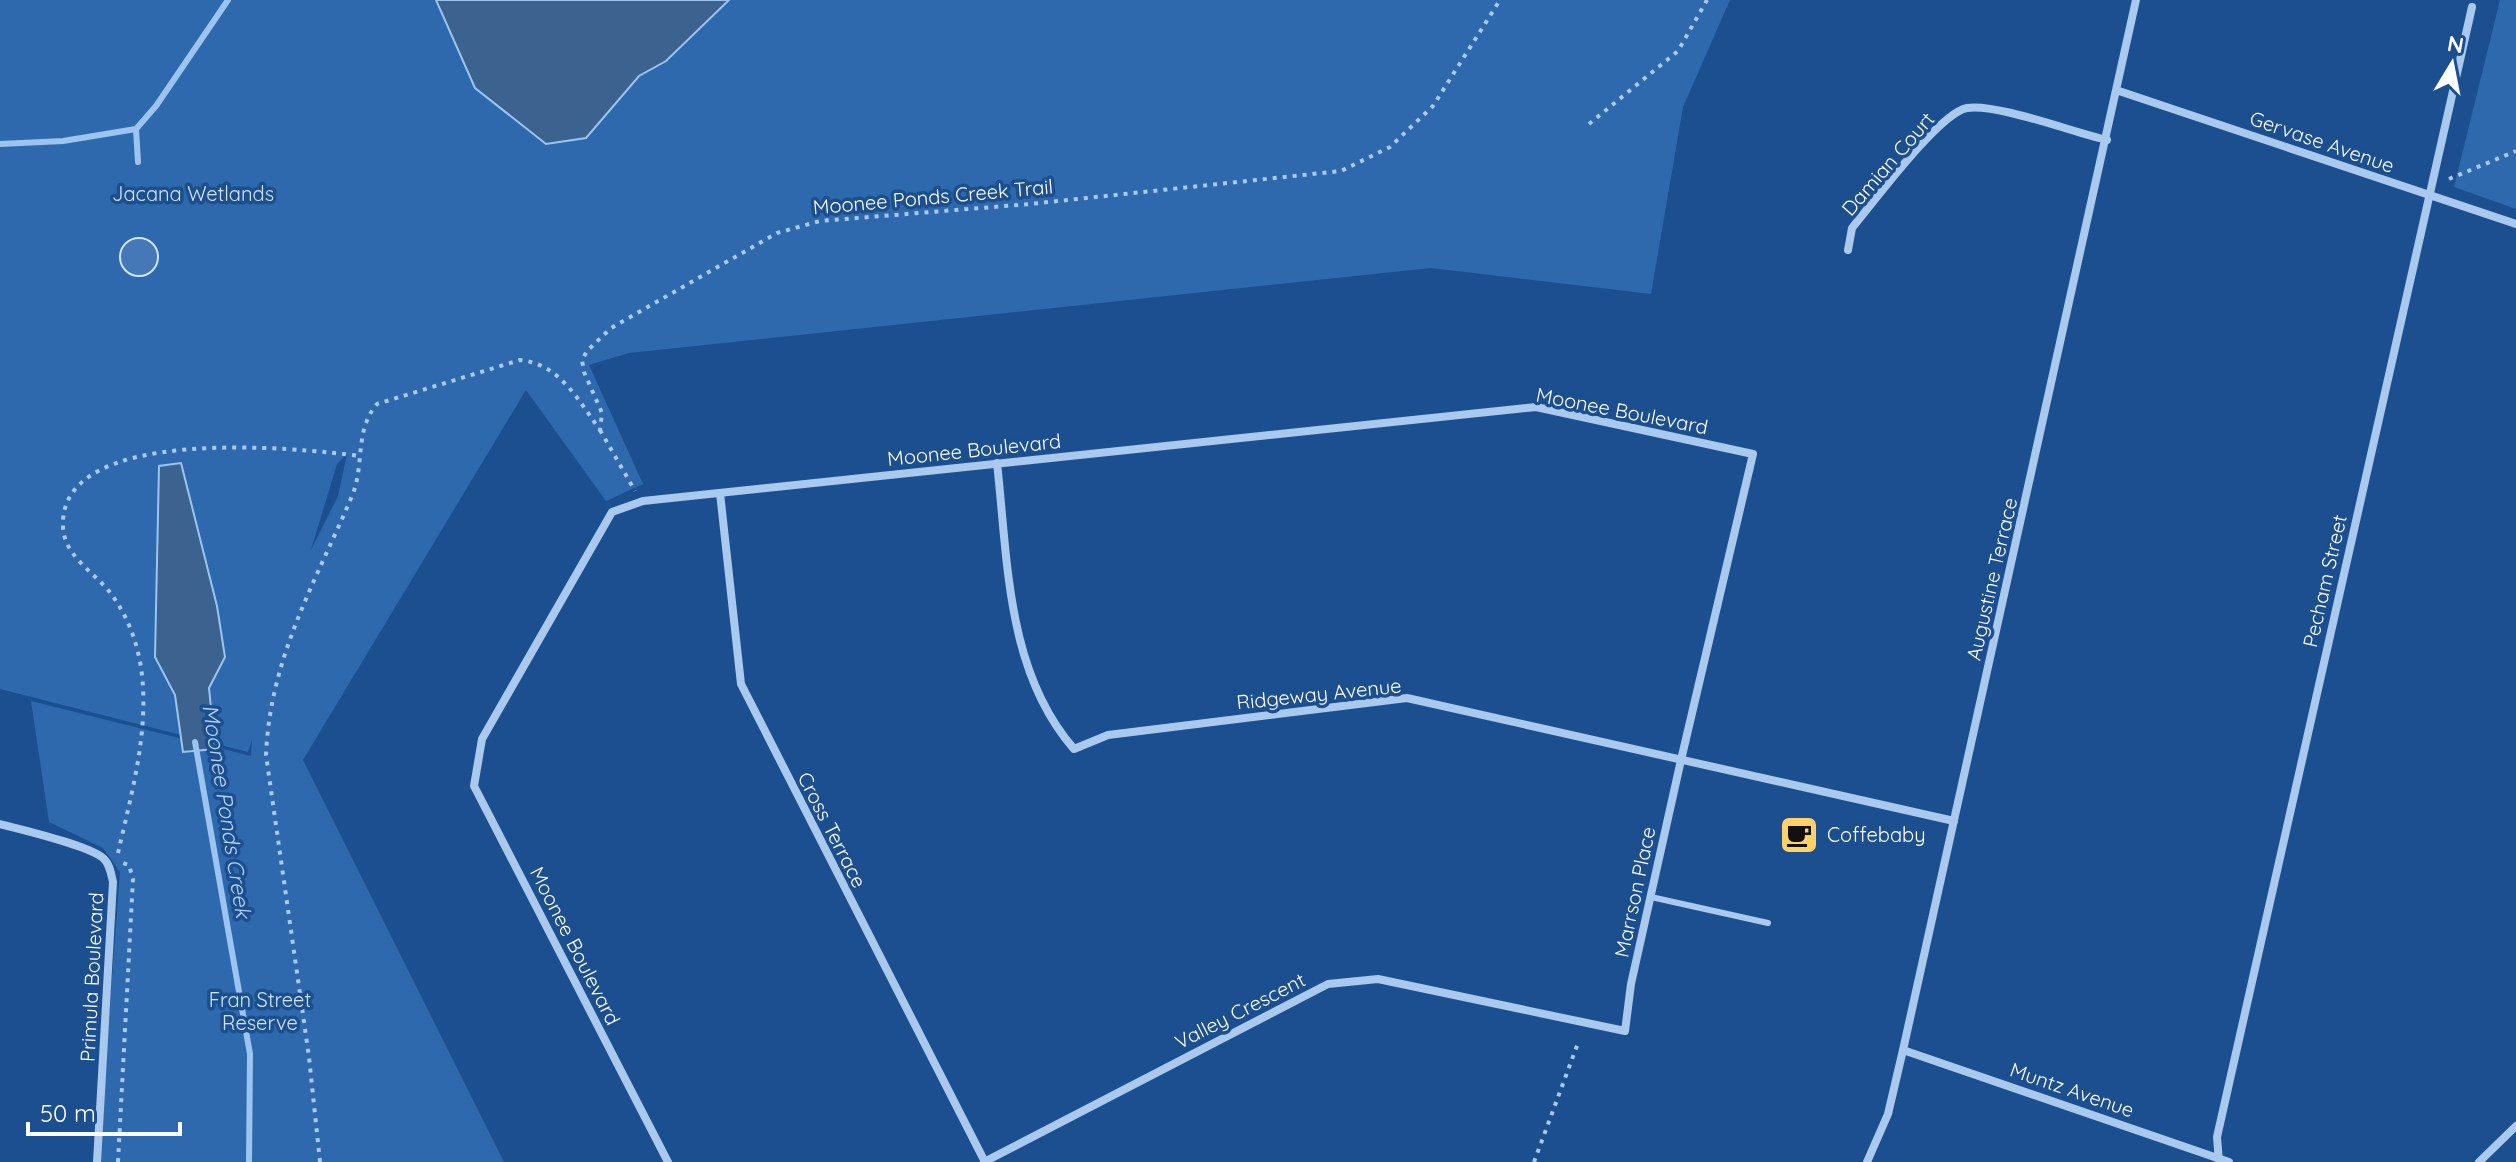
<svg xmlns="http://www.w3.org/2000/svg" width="2516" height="1162" viewBox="0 0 2516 1162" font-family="Quicksand,sans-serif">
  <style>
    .green { fill: #2e69ad; fill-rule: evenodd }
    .water { fill: #3c6290; stroke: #9cc4f0; stroke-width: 2 }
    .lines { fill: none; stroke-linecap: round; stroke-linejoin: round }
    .stream { stroke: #9cc4f0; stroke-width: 6 }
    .building { fill: #4478b7; stroke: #cfe3fa; stroke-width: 2 }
    .path { stroke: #a9c9ee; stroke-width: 4; stroke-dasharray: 4 6; stroke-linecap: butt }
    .lane { stroke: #a9c9ee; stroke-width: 6 }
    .street { stroke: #a9c9ee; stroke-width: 8 }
    .labels { text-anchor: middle; stroke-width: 7; stroke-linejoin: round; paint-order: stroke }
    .street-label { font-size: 20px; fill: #fff; stroke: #1b4f8f }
    .park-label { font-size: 20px; fill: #cfe3fa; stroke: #1b4f8f }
    .poi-label { font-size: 20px; fill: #fff; stroke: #1b4f8f; text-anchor: start }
    .water-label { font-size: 22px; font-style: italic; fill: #b5d3f5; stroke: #1b4f8f }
  </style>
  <rect width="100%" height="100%" fill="#1b4f8f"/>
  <g class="green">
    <path d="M0,0H1730L1683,107L1651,294L1431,268L629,353L589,365L643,484L606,501L526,390L303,760L504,1162H98L120,872L103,848L49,822L31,701L251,756L252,740L248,752L0,689ZM347,454L338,496L311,550L337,464Z"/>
    <polygon points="2500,0 2516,0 2516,209 2454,187"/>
  </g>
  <g class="water">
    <polygon points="436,0 729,0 666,61 639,76 586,138 546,144 475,88"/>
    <polygon points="181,463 217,606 225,657 209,688 215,749 183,752 175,695 155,657 159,466"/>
  </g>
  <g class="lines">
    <g class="stream">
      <polyline points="0,144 63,141 136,129"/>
      <polyline points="138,162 136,129 156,106 228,0"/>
      <polyline points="195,742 250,1054 249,1162"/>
    </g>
  </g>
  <circle class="building" cx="139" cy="257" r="19"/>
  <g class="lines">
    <g class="path">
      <polyline points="1589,124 1678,51 1707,0"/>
      <polyline points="2449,179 2516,151"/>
      <polyline points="600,430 635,491"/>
      <path d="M118,853C137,769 167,672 112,595C96,573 64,557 63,527C58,423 297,448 360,456"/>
      <polyline points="118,1162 133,879 129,865 123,863"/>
      <path d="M320,1162L309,1057L266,755C270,658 315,583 352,496C365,465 354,431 377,404L520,360C560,364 578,400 600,430L602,413L584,372L582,360L587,351L611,328L777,233L820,221L1030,204L1341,171L1390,147L1433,106L1500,0"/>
      <polyline points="1534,1162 1578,1043"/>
    </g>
    <polyline class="lane" points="1651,897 1768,923"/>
    <g class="street">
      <polyline points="2119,91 2516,224"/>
      <path d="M1848,250L1852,228C1873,203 1939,113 1967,108C1996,103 2075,133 2107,140"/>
      <path d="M997,463C1008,560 1006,671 1074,749L1108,735L1407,698L1954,821"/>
      <polyline points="720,493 741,684 985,1162"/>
      <path d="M0,824C23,830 88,845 103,858C110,864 111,874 113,882L97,1162"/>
      <polyline points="1903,1050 2229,1162"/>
      <polyline points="668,1162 474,786 482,739 612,512 643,501 1536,407 1753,454 1681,760 1631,984 1625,1031 1378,979 1328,984 984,1162"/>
      <polyline points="1867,1162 1888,1114 1903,1050 2136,0"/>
      <polyline points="2219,1162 2217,1137 2472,7"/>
      <polyline points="2479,1162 2516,1126"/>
    </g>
  </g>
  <defs>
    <symbol id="cafe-square" viewBox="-11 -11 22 22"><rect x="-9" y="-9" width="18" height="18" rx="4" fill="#ffd166" stroke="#1b4f8f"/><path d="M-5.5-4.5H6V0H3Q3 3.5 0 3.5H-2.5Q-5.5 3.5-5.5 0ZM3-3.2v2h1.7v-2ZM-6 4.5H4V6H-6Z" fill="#111"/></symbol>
  </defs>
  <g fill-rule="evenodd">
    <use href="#cafe-square" x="1777" y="813" width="44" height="44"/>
  </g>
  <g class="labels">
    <g class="street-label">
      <text transform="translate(2322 142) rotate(19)" y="7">Gervase Avenue</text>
      <text transform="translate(1888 164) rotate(-49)" y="7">Damian Court</text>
      <text transform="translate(933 197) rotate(-5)" y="7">Moonee Ponds Creek Trail</text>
      <text transform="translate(1622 411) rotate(11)" y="7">Moonee Boulevard</text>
      <text transform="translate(974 450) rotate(-6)" y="7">Moonee Boulevard</text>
      <text transform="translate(1992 579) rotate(-77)" y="7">Augustine Terrace</text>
      <text transform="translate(2325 581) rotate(-77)" y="7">Pecham Street</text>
      <text transform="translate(1319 694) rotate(-6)" y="7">Ridgeway Avenue</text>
      <text transform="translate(832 830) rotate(63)" y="7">Cross Terrace</text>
      <text transform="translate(1635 892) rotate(-78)" y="7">Marrson Place</text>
      <text transform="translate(575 946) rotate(63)" y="7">Moonee Boulevard</text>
      <text transform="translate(92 977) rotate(-87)" y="7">Primula Boulevard</text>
      <text transform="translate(1240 1011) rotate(-27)" y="7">Valley Crescent</text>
      <text transform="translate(2072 1090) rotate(19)" y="7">Muntz Avenue</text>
    </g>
    <g class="park-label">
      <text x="193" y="201">Jacana Wetlands</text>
      <text x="260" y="1007">Fran Street<tspan x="260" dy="23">Reserve</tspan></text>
    </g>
    <g class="poi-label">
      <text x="1827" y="842">Coffebaby</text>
    </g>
    <g class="water-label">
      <text transform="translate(227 811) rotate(81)" y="8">Moonee Ponds Creek</text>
    </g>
  </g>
  <g transform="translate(2452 64) rotate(10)" stroke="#1b4f8f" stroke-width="6" paint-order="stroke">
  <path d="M0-6L14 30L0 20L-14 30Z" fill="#ffffff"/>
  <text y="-12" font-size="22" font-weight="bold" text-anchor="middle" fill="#ffffff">N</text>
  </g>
  <path d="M28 1122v12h152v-12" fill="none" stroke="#ffffff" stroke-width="4"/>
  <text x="40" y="1122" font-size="24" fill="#ffffff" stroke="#1b4f8f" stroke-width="6" paint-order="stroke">50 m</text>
</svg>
